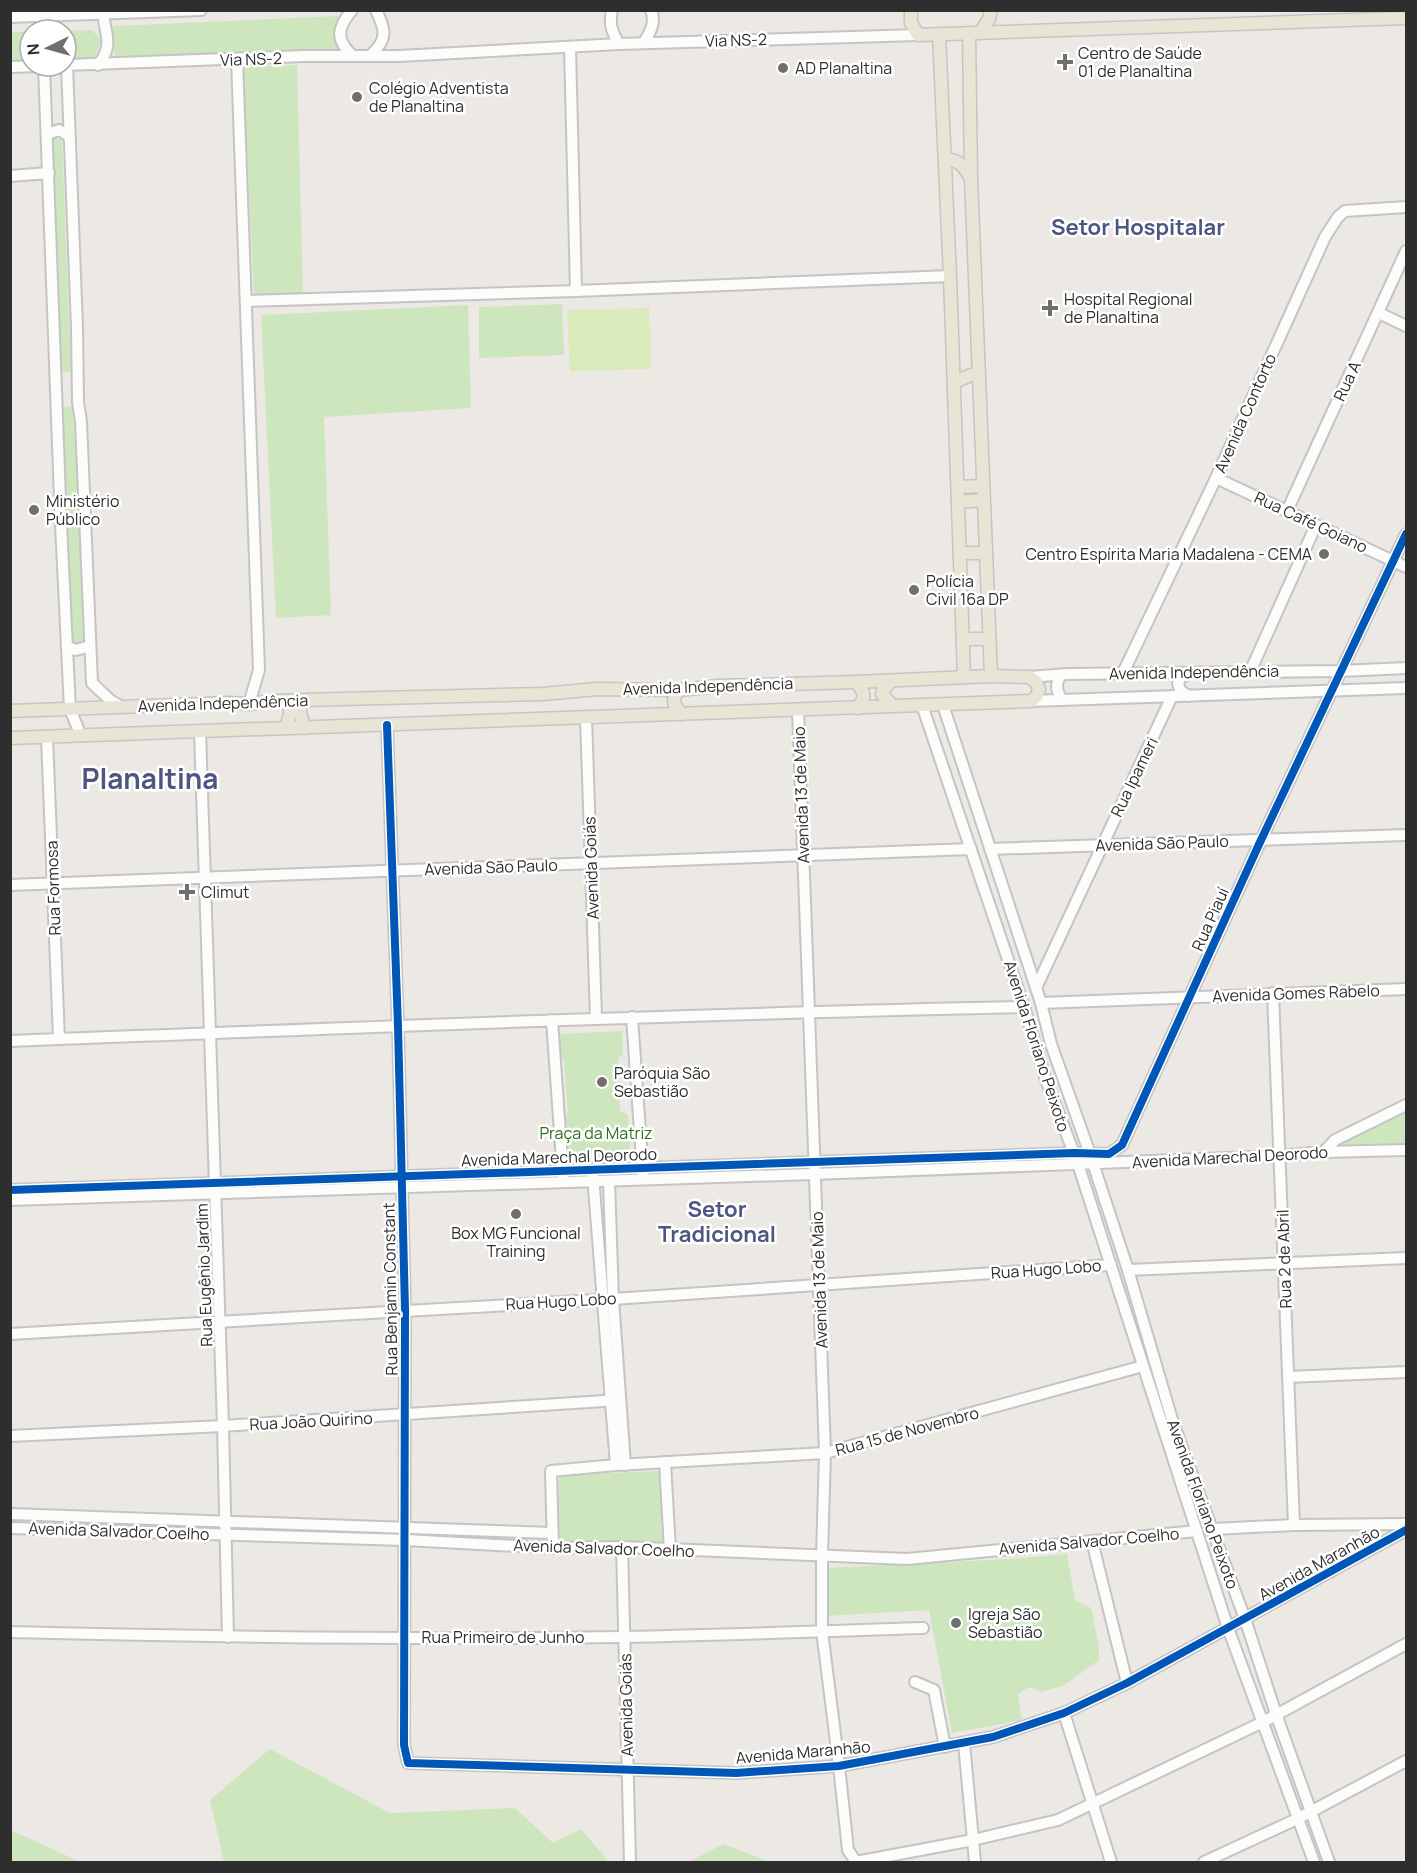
<svg xmlns="http://www.w3.org/2000/svg" width="1417" height="1873" viewBox="0 0 1417 1873" font-family="Manrope,sans-serif">
  <style>
    .green { fill: #cee6be }
    .pitch { fill: #d9eabb }
    .lines { fill: none; stroke-linecap: round; stroke-linejoin: round }
    .minor-casing { stroke: #c5c4c5; stroke-width: 14 }
    .major-casing { stroke: #c6c5c4; stroke-width: 15 }
    .minor { stroke: #fcfcfb; stroke-width: 10 }
    .major { stroke: #e8e4d6; stroke-width: 12 }
    .cycleway-casing { stroke: #fff; stroke-width: 11 }
    .cycleway { stroke: #0057b8; stroke-width: 8 }
    .poi-dot { fill: #706f6e; stroke: #fff; stroke-width: 2 }
    .labels { text-anchor: middle; stroke-width: 5; stroke-linejoin: round; paint-order: stroke }
    .street-label { font-size: 16px; fill: #2e2e2e; stroke: #fff }
    .poi-label { font-size: 16px; fill: #2e2e2e; stroke: #fff; text-anchor: start }
    .park-label { font-size: 16px; fill: #2c6e1b; stroke: #fff }
    .district-label { font-size: 22px; font-weight: bold; fill: #4d5680; stroke: #fff }
    .town-label { font-size: 28px; font-weight: bold; fill: #4d5680; stroke: #fff }
  </style>
  <rect width="100%" height="100%" fill="#ece8e4"/>
  <g class="green">
    <polygon points="338,16 338,53 115,61 113,26"/>
    <polygon points="92,30 102,41 94,58 66,60 66,31"/>
    <polygon points="15,32 30,32 30,61 13,60 11,57 10,35"/>
    <polygon points="297,65 303,294 254,297 243,67"/>
    <polygon points="51,138 62,139 71,372 60,372"/>
    <polygon points="562,304 564,355 479,358 479,307"/>
    <polygon points="468,305 471,408 324,417 331,615 276,618 261,315"/>
    <polygon points="73,406 86,643 72,643 61,408"/>
    <polygon points="622,1031 623,1055 618,1058 620,1111 628,1115 631,1165 566,1167 563,1117 568,1112 564,1061 560,1059 559,1034"/>
    <polygon points="1406,1112 1406,1147 1337,1150 1339,1144"/>
    <polygon points="659,1471 663,1546 559,1543 559,1475"/>
    <polygon points="1067,1554 1075,1600 1091,1608 1099,1647 1099,1660 1063,1686 1041,1692 1029,1687 1018,1694 1022,1720 952,1733 929,1610 826,1616 826,1568 1009,1559"/>
    <polygon points="270,1749 390,1813 515,1808 553,1843 581,1829 609,1862 224,1862 210,1800"/>
    <polygon points="10,1830 11,1830 80,1862 11,1862"/>
    <polygon points="723,1844 771,1862 689,1862"/>
  </g>
  <polygon class="pitch" points="649,308 651,369 570,371 567,310"/>
  <g class="lines">
    <defs>
      <g id="minor">
        <path d="M352,10C337,28 335,40 353,56"/>
        <path d="M612,10C609,25 612,32 619,44"/>
        <polyline points="10,17 201,10"/>
        <path d="M643,43C650,34 656,22 651,10"/>
        <polyline points="570,47 576,291"/>
        <path d="M370,56C388,39 386,31 376,10"/>
        <polyline points="237,59 259,670 249,704"/>
        <polyline points="66,65 304,56 399,56 619,44 918,35"/>
        <polyline points="67,65 77,328 78,402 81,422 92,683 110,700 122,707"/>
        <path d="M98,65C115,44 104,34 103,10"/>
        <polyline points="44,66 61,525 70,709 81,736"/>
        <polyline points="10,67 39,66"/>
        <polyline points="47,134 59,130 69,136"/>
        <polyline points="10,176 49,173"/>
        <polyline points="246,301 576,291 950,276"/>
        <polyline points="1379,313 1406,326"/>
        <polyline points="1216,478 1406,567"/>
        <polyline points="1287,511 1406,251"/>
        <polyline points="68,647 76,650 90,646"/>
        <polyline points="1250,672 1316,525"/>
        <polyline points="1123,673 1216,478 1325,237 1338,217 1345,211 1406,207"/>
        <path d="M1061,675C1055,684 1056,690 1062,700"/>
        <polyline points="1029,677 1067,674 1341,671 1406,668"/>
        <polyline points="1188,696 1180,690 1178,683 1181,677 1190,673"/>
        <polyline points="1031,701 1406,688"/>
        <polyline points="922,705 1024,1007 1046,1080 1078,1164 1228,1628 1314,1862"/>
        <polyline points="943,705 1041,1003 1051,1044 1090,1154 1128,1270 1173,1423 1245,1619 1276,1714 1329,1862"/>
        <polyline points="798,710 825,1453 822,1555 822,1631 839,1766 848,1850 856,1862 973,1840 1058,1820 1263,1722 1406,1644"/>
        <polyline points="586,717 596,1018"/>
        <polyline points="387,725 398,1026 405,1310 404,1745 408,1763 736,1773 839,1766 993,1737 1064,1713 1127,1683 1406,1530"/>
        <polyline points="200,731 223,1426 228,1637"/>
        <polyline points="47,737 59,1039"/>
        <polyline points="990,849 1406,835"/>
        <polyline points="10,885 971,849"/>
        <polyline points="1036,988 1172,696"/>
        <polyline points="1273,993 1294,1525"/>
        <polyline points="1041,1003 1406,989"/>
        <polyline points="632,1017 643,1174"/>
        <polyline points="552,1020 563,1175"/>
        <path d="M10,1041C348,1028 686,1014 1024,1007"/>
        <polyline points="1324,1152 1335,1140 1406,1105"/>
        <polyline points="593,1176 616,1465"/>
        <polyline points="609,1181 613,1299 625,1465"/>
        <polyline points="10,1190 1074,1153 1109,1154 1122,1145 1261,840 1406,534"/>
        <polyline points="10,1200 814,1174 1280,1156 1324,1152 1406,1150"/>
        <polyline points="1128,1270 1406,1258"/>
        <polyline points="10,1334 613,1299 1111,1265"/>
        <polyline points="1288,1377 1406,1372"/>
        <polyline points="10,1436 223,1426 620,1400"/>
        <polyline points="665,1462 670,1550"/>
        <polyline points="10,1514 551,1533"/>
        <polyline points="10,1528 405,1540 553,1548 622,1547 907,1559 1197,1531"/>
        <polyline points="1213,1529 1294,1525 1406,1524"/>
        <polyline points="1092,1541 1127,1683"/>
        <polyline points="622,1547 630,1862"/>
        <polyline points="553,1548 551,1471 616,1465 825,1453 1143,1366"/>
        <path d="M10,1632C215,1637 420,1640 625,1637C724,1635 824,1631 923,1628"/>
        <polyline points="915,1682 934,1690 945,1747"/>
        <polyline points="1064,1713 1111,1862"/>
        <polyline points="964,1743 975,1862"/>
        <polyline points="1204,1862 1297,1819 1406,1761"/>
      </g>
      <g id="major">
        <polyline points="911,10 911,23 918,35 1406,18"/>
        <polyline points="969,33 971,178 991,676"/>
        <polyline points="980,33 989,19 991,10"/>
        <polyline points="939,34 950,276 964,677"/>
        <path d="M945,159C959,160 963,165 970,177"/>
        <polyline points="954,382 971,375 978,374"/>
        <polyline points="958,487 982,486"/>
        <polyline points="958,502 983,500"/>
        <polyline points="960,553 986,553"/>
        <polyline points="963,639 989,639"/>
        <polyline points="891,681 883,690 882,694 892,705"/>
        <path d="M856,682C865,692 866,698 858,708"/>
        <path d="M679,690C671,700 673,705 682,714"/>
        <polyline points="10,711 229,703 249,704 274,701 341,699 543,694 597,689 679,690 718,686 856,682 991,676 1029,677 1036,682 1039,689 1037,696 1031,701 10,738"/>
        <polyline points="286,728 290,714 289,701"/>
        <path d="M305,728C302,719 299,714 300,705L309,700"/>
      </g>
    </defs>
    <use href="#minor" class="minor-casing"/>
    <use href="#major" class="major-casing"/>
    <use href="#minor" class="minor"/>
    <use href="#major" class="major"/>
    <defs>
      <g id="cycleway">
        <polyline points="387,725 398,1026 405,1310 404,1745 408,1763 736,1773 839,1766 993,1737 1064,1713 1127,1683 1406,1530"/>
        <polyline points="10,1190 1074,1153 1109,1154 1122,1145 1261,840 1406,534"/>
      </g>
    </defs>
    <use href="#cycleway" class="cycleway-casing"/>
    <use href="#cycleway" class="cycleway"/>
  </g>
  <g class="poi-dot">
    <path d="M1062 53h6v6h6v6h-6v6h-6v-6h-6v-6h6z"/>
    <circle cx="783" cy="68" r="6"/>
    <circle cx="357" cy="97" r="6"/>
    <path d="M1047 299h6v6h6v6h-6v6h-6v-6h-6v-6h6z"/>
    <circle cx="34" cy="510" r="6"/>
    <circle cx="1324" cy="554" r="6"/>
    <circle cx="914" cy="590" r="6"/>
    <path d="M184 883h6v6h6v6h-6v6h-6v-6h-6v-6h6z"/>
    <circle cx="602" cy="1082" r="6"/>
    <circle cx="516" cy="1214" r="6"/>
    <circle cx="956" cy="1623" r="6"/>
  </g>
  <g class="labels">
    <g class="street-label">
      <text transform="translate(736 40) rotate(-2)" y="6">Via NS-2</text>
      <text transform="translate(251 59) rotate(-2)" y="6">Via NS-2</text>
      <text transform="translate(1347 381) rotate(-65)" y="6">Rua A</text>
      <text transform="translate(1245 413) rotate(-66)" y="6">Avenida Contorto</text>
      <text transform="translate(1311 522) rotate(25)" y="6">Rua Café Goiano</text>
      <text transform="translate(1194 672) rotate(-1)" y="6">Avenida Independência</text>
      <text transform="translate(708 686) rotate(-2)" y="6">Avenida Independência</text>
      <text transform="translate(223 703) rotate(-2)" y="6">Avenida Independência</text>
      <text transform="translate(1134 777) rotate(-64)" y="6">Rua Ipameri</text>
      <text transform="translate(801 795) rotate(-92)" y="6">Avenida 13 de Maio</text>
      <text transform="translate(1162 843) rotate(-2)" y="6">Avenida São Paulo</text>
      <text transform="translate(491 867) rotate(-2)" y="6">Avenida São Paulo</text>
      <text transform="translate(591 868) rotate(-92)" y="6">Avenida Goiás</text>
      <text transform="translate(53 888) rotate(-92)" y="6">Rua Formosa</text>
      <text transform="translate(1210 919) rotate(-66)" y="6">Rua Piauí</text>
      <text transform="translate(1296 993) rotate(-2)" y="6">Avenida Gomes Rabelo</text>
      <text transform="translate(1037 1046) rotate(72)" y="6">Avenida Floriano Peixoto</text>
      <text transform="translate(559 1157) rotate(-2)" y="6">Avenida Marechal Deorodo</text>
      <text transform="translate(1230 1157) rotate(-3)" y="6">Avenida Marechal Deorodo</text>
      <text transform="translate(1284 1259) rotate(-92)" y="6">Rua 2 de Abril</text>
      <text transform="translate(1046 1269) rotate(-4)" y="6">Rua Hugo Lobo</text>
      <text transform="translate(204 1275) rotate(-92)" y="6">Rua Eugênio Jardim</text>
      <text transform="translate(819 1280) rotate(-92)" y="6">Avenida 13 de Maio</text>
      <text transform="translate(390 1289) rotate(-91)" y="6">Rua Benjamin Constant</text>
      <text transform="translate(561 1301) rotate(-3)" y="6">Rua Hugo Lobo</text>
      <text transform="translate(311 1421) rotate(-3)" y="6">Rua João Quirino</text>
      <text transform="translate(907 1431) rotate(-15)" y="6">Rua 15 de Novembro</text>
      <text transform="translate(1203 1504) rotate(70)" y="6">Avenida Floriano Peixoto</text>
      <text transform="translate(119 1531) rotate(2)" y="6">Avenida Salvador Coelho</text>
      <text transform="translate(1089 1541) rotate(-5)" y="6">Avenida Salvador Coelho</text>
      <text transform="translate(604 1548) rotate(2)" y="6">Avenida Salvador Coelho</text>
      <text transform="translate(1319 1563) rotate(-29)" y="6">Avenida Maranhão</text>
      <text x="503" y="1643">Rua Primeiro de Junho</text>
      <text transform="translate(626 1705) rotate(-91)" y="6">Avenida Goiás</text>
      <text transform="translate(803 1752) rotate(-5)" y="6">Avenida Maranhão</text>
    </g>
    <g class="poi-label">
      <text x="1078" y="59">Centro de Saúde<tspan x="1078" dy="18">01 de Planaltina</tspan></text>
      <text x="795" y="74">AD Planaltina</text>
      <text x="369" y="94">Colégio Adventista<tspan x="369" dy="18">de Planaltina</tspan></text>
      <text x="1064" y="305">Hospital Regional<tspan x="1064" dy="18">de Planaltina</tspan></text>
      <text x="46" y="507">Ministério<tspan x="46" dy="18">Público</tspan></text>
      <text x="1312" y="560" text-anchor="end">Centro Espírita Maria Madalena - CEMA</text>
      <text x="926" y="587">Polícia<tspan x="926" dy="18">Civil 16a DP</tspan></text>
      <text x="201" y="898">Climut</text>
      <text x="614" y="1079">Paróquia São<tspan x="614" dy="18">Sebastião</tspan></text>
      <text x="516" y="1239" text-anchor="middle">Box MG Funcional<tspan x="516" dy="18">Training</tspan></text>
      <text x="968" y="1620">Igreja São<tspan x="968" dy="18">Sebastião</tspan></text>
    </g>
    <g class="park-label">
      <text x="596" y="1139">Praça da Matriz</text>
    </g>
    <g class="district-label">
      <text x="1138" y="235">Setor Hospitalar</text>
      <text x="717" y="1217">Setor<tspan x="717" dy="25">Tradicional</tspan></text>
    </g>
    <g class="town-label">
      <text x="150" y="789">Planaltina</text>
    </g>
  </g>
  <rect width="1417" height="1873" fill="none" stroke="#2e2e2e" stroke-width="24"/>
  <g transform="translate(48 48) rotate(265)"><circle r="28" fill="#ffffff" stroke="#ababab" stroke-width="1.5"/>
  <path d="M0-4.5L10 22L0 15L-10 22Z" fill="#706f6e"/>
  <text y="-9" font-size="16" font-weight="bold" text-anchor="middle" fill="#2e2e2e">N</text>
  </g>
</svg>
